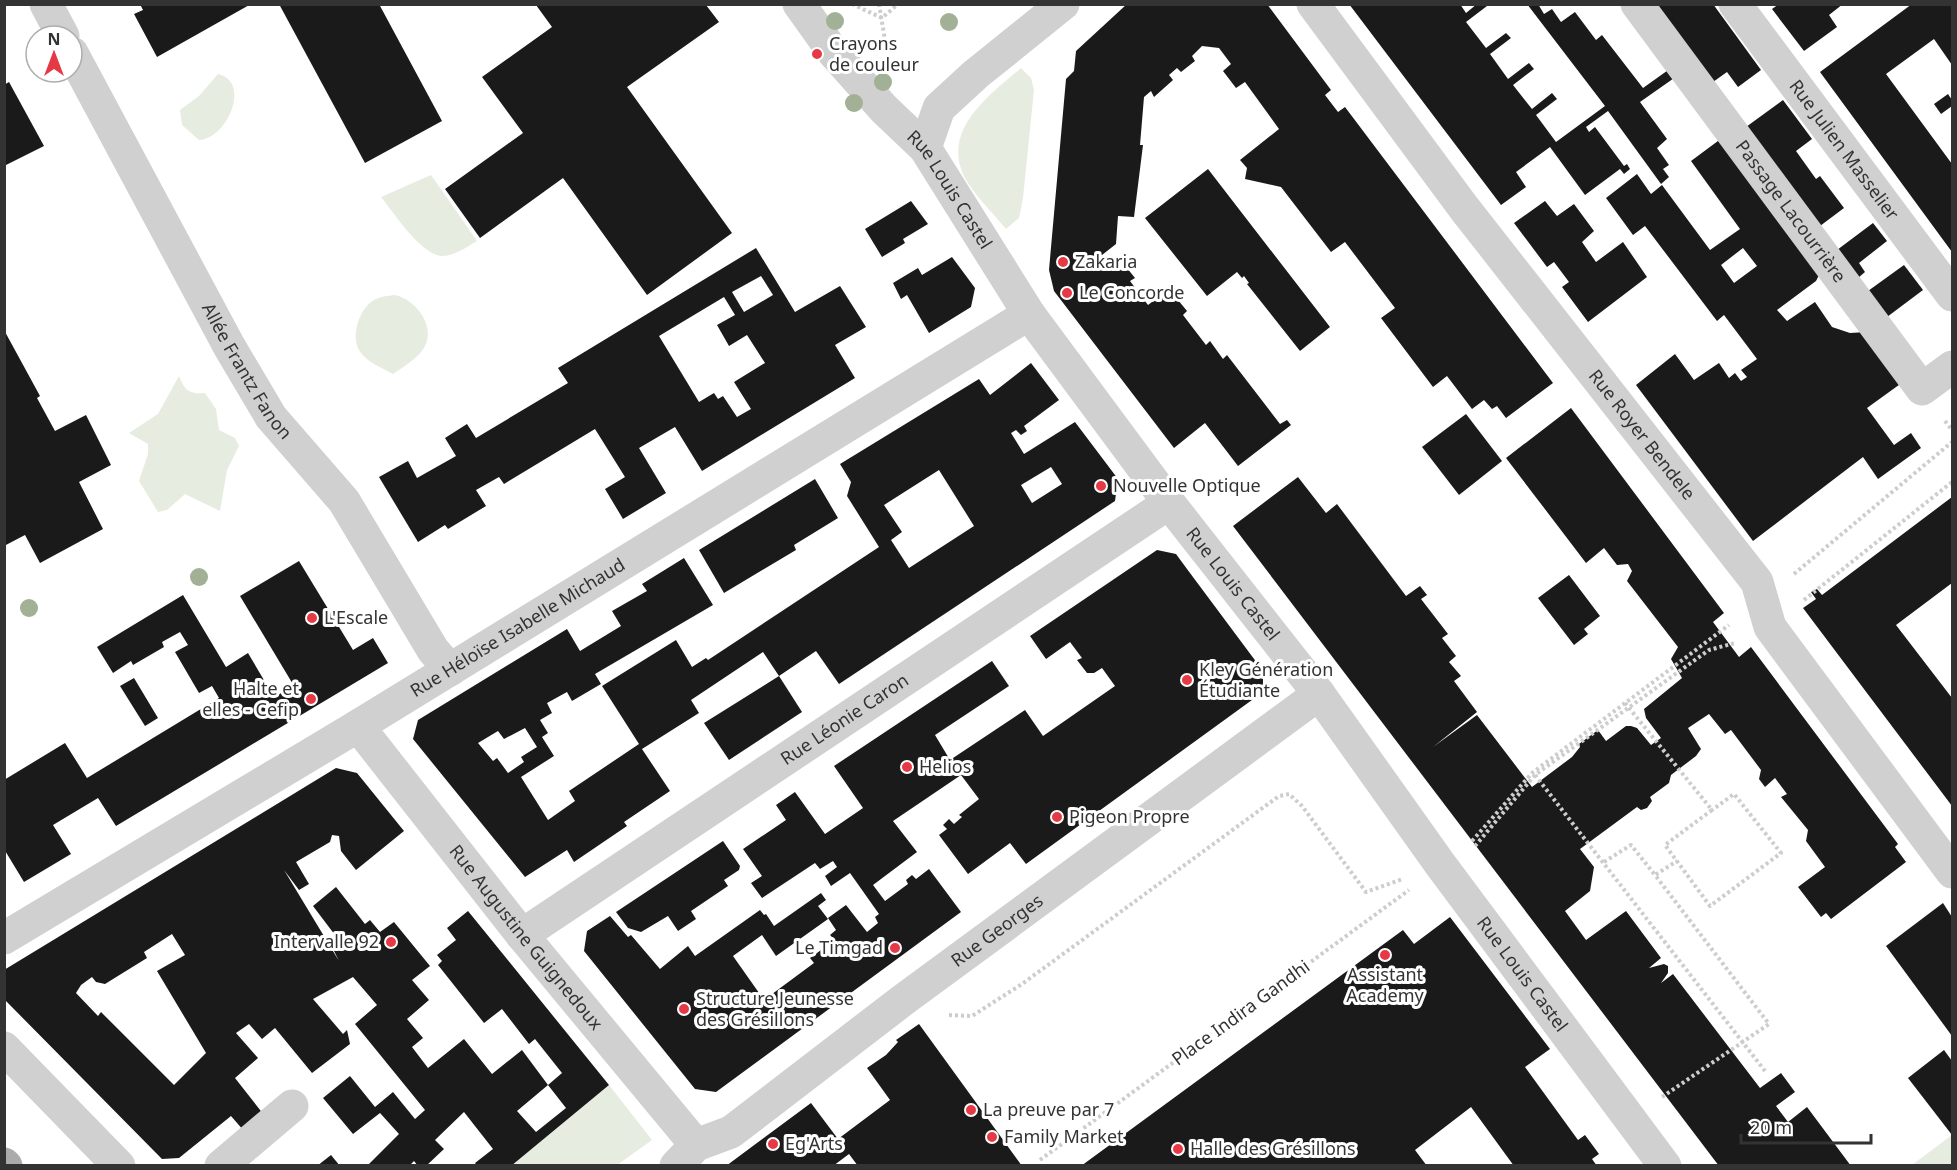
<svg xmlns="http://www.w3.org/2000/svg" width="1957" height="1170" viewBox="0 0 1957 1170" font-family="'Noto Sans',sans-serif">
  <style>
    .green { fill: #e6ecdf }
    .building { fill: #1a1a1a; fill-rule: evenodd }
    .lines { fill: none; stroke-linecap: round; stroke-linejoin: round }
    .path { stroke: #cdcdcd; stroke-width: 4; stroke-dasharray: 3 3; stroke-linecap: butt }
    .minor { stroke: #d0d0d0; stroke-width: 33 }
    .major { stroke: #ababab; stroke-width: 33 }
    .tree { fill: #a2b095 }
    .poi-dot { fill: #e63946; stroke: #fff; stroke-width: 2 }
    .labels { text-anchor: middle; stroke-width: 6; stroke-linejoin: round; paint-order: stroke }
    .poi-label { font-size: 18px; fill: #333; stroke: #fff; text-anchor: start }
    .street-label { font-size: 18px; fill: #333; stroke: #fff }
  </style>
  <rect width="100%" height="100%" fill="#fff"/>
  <g class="green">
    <path d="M1021,68L1031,78L1034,90L1023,198L1019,218L1006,229C993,213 975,196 965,178C940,130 990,95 1021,68Z"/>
    <path d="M218,74C252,82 227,139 199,140L182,125L180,110L199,96Z"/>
    <path d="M431,175L477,241C466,247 455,256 442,256C421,255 394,213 381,197Z"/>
    <path d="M394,295C414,298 436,325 425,346C420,357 403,367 393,374C382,368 369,363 361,353C349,338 359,307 376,299C382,296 388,296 394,295Z"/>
    <path d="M179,376C185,391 189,394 205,393L216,409L219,430L235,438L239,446L227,470L220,511L185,494L167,510L158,512L139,481L148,454V444L129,433L158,414Z"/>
    <polygon points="609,1085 652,1140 617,1165 511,1166"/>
    <polygon points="1952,1135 1952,1165 1912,1165"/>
  </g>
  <g class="building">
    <polygon points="140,4 251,4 157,57 134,14 143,10"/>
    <polygon points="279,4 379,4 442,121 365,163"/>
    <polygon points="1127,4 1267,4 1331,90 1325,95 1338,112 1345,107 1553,383 1506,418 1497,406 1492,409 1484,400 1472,409 1447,376 1433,387 1381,318 1395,308 1345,242 1331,252 1281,187 1245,179 1247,168 1240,160 1279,129 1245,82 1236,88 1223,71 1231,64 1219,48 1202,46 1192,56 1195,61 1181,72 1177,68 1169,75 1173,80 1154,97 1151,91 1144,97 1140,145 1143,145 1134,217 1118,216 1116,244 1102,255 1110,265 1114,261 1122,271 1127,268 1135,278 1130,281 1148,305 1169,289 1187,311 1183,315 1206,345 1210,341 1223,359 1227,355 1280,424 1287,420 1291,425 1238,466 1205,423 1174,448 1054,291 1049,270 1066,79 1074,71 1076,51"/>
    <polygon points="1349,4 1460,4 1466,13 1477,4 1485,4 1487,6 1466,22 1486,48 1506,33 1511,38 1490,54 1508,79 1529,63 1534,69 1513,85 1532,109 1552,93 1557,99 1536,115 1556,142 1605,106 1527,4 1538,4 1544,14 1552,9 1561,22 1575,12 1596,40 1602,35 1643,88 1671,68 1677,76 1640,102 1667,139 1657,148 1669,165 1663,169 1669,177 1661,184 1608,111 1586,127 1589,132 1595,127 1624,166 1627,164 1630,169 1624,174 1620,169 1585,195 1550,147 1516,172 1526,187 1501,205"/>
    <polygon points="1656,4 1713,4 1761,70 1738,87 1727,72 1713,82"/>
    <polygon points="1779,4 1843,4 1829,15 1837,27 1804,51 1772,9"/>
    <polygon points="1912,4 1952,4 1952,65 1934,39 1886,74 1952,164 1952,252 1820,72"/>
    <polygon points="536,5 706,5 719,22 627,87 732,233 647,295 563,178 480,238 445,189 523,133 482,77 552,27"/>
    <polygon points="9,82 44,146 4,166 4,85"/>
    <polygon points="1948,94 1952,100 1952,106 1941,114 1934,104"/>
    <polygon points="1783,100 1812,139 1796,151 1816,179 1820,176 1844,208 1820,226 1746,127"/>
    <path d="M1722,138L1821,271L1816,281L1777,310L1787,321L1815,302L1832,327L1850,333L1866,332L1903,382L1867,408L1894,445L1911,433L1921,448L1878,479L1863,457L1753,541L1636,385L1675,354L1694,380L1719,363L1729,378L1735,373L1741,381L1747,377L1741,370L1757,359L1724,315L1717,321L1645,226L1633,235L1606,198L1637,174L1651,194L1662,185L1710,250L1740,229L1691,161ZM1743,248L1757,266L1734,283L1721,265Z"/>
    <polygon points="1208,169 1330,327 1300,351 1247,284 1249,283 1244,276 1242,278 1237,272 1207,296 1145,218"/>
    <polygon points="911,201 928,224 903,239 905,243 882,257 865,229"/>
    <polygon points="1545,201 1557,216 1574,204 1594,231 1582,242 1596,262 1623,242 1647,277 1588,322 1562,287 1569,282 1554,262 1547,267 1514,223"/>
    <polygon points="1873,223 1887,241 1859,263 1865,272 1858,278 1837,250"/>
    <path d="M756,248L795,312L840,286L866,327L835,345L855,378L702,471L675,427L639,448L666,493L623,519L605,489L625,477L595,429L504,484L499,477L476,490L486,506L448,529L445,525L418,542L379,477L408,461L417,478L456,456L445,438L467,424L476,438L568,383L558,368ZM761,276L773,295L744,312L732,292ZM724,297L735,315L717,325L729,346L747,335L765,363L734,382L751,409L737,417L723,396L718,399L714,393L699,402L659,336Z"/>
    <polygon points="952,257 975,288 971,307 929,333 907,295 901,299 893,283 918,268 922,275"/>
    <polygon points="1904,265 1923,290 1887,317 1868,291"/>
    <polygon points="4,330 40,396 37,398 55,431 86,415 111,465 79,482 103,529 40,563 25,535 4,546"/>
    <path d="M1031,363L1059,400L1024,426L1027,431L1021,435L1016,430L1011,433L1024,454L1075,422L1118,479L1115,501L839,684L816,651L779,676L763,652L691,700L699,713L642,749L670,791L624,822L627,826L574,862L567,850L525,877L413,739L418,720L567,629L580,651L621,626L612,611L647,591L642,584L684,558L713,605L595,674L601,684L572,701L567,692L547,703L552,713L540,720L548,733L542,737L554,756L521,777L548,820L575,801L569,791L639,744L602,686L676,640L692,667L706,658L708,660L879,547L847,496L851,482L840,464L979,379L990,395ZM1051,467L1062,484L1032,503L1021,485ZM939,470L974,526L909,568L891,540L902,532L884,505ZM525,728L537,747L521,757L524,762L508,773L497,758L493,761L478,743L498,731L504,739Z"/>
    <polygon points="1571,408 1724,613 1713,622 1739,657 1751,647 1898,844 1895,847 1906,862 1831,919 1826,913 1821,917 1798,887 1825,867 1806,841 1808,830 1781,797 1787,794 1775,778 1765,787 1759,779 1761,770 1731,730 1725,734 1709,714 1688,728 1701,749 1696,756 1671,775 1669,783 1650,797 1652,801 1647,808 1641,810 1637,807 1580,849 1594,867 1590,891 1565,911 1586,940 1626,911 1661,958 1649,968 1664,964 1668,966 1668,973 1661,983 1673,974 1760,1088 1781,1073 1795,1092 1776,1106 1788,1122 1807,1107 1851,1166 1719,1166 1233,526 1298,477 1326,513 1337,504 1406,596 1420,586 1427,595 1421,599 1448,634 1442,638 1456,656 1449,662 1461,676 1454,681 1477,712 1433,747 1477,715 1532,787 1572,757 1580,747 1579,744 1598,730 1606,741 1626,726 1631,726 1637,728 1651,745 1661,738 1646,718 1644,709 1682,678 1671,659 1678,647 1627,581 1632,571 1628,564 1617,565 1604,548 1586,563 1506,458"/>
    <polygon points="1466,414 1502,461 1459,495 1422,447"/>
    <polygon points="815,479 838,518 794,545 796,550 724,593 699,550"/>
    <polygon points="1952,497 1952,583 1896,625 1952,698 1952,806 1803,608 1816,599 1811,592 1817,589 1822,595"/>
    <polygon points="1157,550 1176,554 1187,569 1263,671 1263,692 1026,864 1010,843 968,874 939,835 947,829 943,825 949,819 954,824 962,817 959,815 979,799 961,775 893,821 917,852 873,885 885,901 908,884 906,880 912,875 916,879 929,869 961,912 716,1092 695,1089 584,951 587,931 610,916 628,937 631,935 660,969 688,946 695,956 760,910 764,915 766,914 774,926 821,893 826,900 818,906 828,919 776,956 762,935 733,956 764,1000 814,963 810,958 835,940 830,935 836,930 828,918 846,905 867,932 878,923 875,917 879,914 850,873 831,886 825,876 837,867 833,861 820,869 815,863 762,898 751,883 762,876 743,849 786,820 776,805 795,792 825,834 863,808 834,766 992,661 1009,686 935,735 950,760 1025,710 1043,736 1115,686 1102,668 1094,673 1087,673 1077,660 1082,658 1070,642 1046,659 1030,636"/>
    <polygon points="299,561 353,650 373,638 388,663 116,826 98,798 53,825 71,854 24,882 4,849 4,780 65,743 87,778 219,698 212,686 199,693 175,652 188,645 180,632 162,642 164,647 133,665 131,661 113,673 97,647 183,595 226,667 248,653 274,697 294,686 240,596"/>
    <polygon points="1569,575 1600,616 1584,629 1588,634 1574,645 1538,598"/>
    <polygon points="779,676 802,712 729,760 704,723"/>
    <polygon points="134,678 158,718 145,726 120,686"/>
    <path d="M336,768L357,773L404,831L356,870L341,851L339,836L332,835L330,842L296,862L309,884L299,890L284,870L339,961L333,949L341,943L313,906L336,887L365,924L370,920L380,932L394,922L430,966L412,980L429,1000L407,1019L423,1038L412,1047L428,1068L464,1039L492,1074L522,1050L548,1085L517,1111L536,1132L566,1108L548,1085L562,1073L535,1039L529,1044L502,1009L484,1023L438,965L442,961L437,955L456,940L447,928L468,911L609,1085L511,1166H477L475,1163L493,1149L464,1112L435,1140L444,1149L426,1166H418L414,1161L409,1166H367L399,1134L380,1113L353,1134L323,1098L350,1076L375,1107L393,1092L415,1119L425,1110L355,1024L377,1005L353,977L313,999L343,1034L347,1030L350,1044L312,1073L275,1028L262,1039L249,1024L236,1033L258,1058L235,1078L264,1115L244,1131L231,1116L179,1158L162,1159L4,999V970ZM172,934L185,955L157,971L206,1053L174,1085L101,1012L98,1016L76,993L81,985L92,977L96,982L105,984L147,958L144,952Z"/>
    <polygon points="723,841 740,866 739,870 724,880 728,886 691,911 696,919 678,931 668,916 641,932 628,928 616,912"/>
    <polygon points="1943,903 1952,917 1952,1036 1886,946"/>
    <polygon points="1450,917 1550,1049 1525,1067 1578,1140 1585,1135 1599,1154 1592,1159 1597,1166 1514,1166 1471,1107 1415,1150 1427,1166 1081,1166 1403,930 1414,944"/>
    <polygon points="919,1024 1022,1166 858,1166 849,1154 833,1166 726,1166 811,1103 838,1139 890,1100 867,1068 886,1055 898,1042 896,1040"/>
    <polygon points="1944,1050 1952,1061 1952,1135 1908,1078"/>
    <polygon points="331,1155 340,1166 317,1166"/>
  </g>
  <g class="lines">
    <g class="path">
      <polyline points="852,4 882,18 898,4"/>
      <polyline points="879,4 887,52"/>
      <polyline points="1945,421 1952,430"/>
      <polyline points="1794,574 1952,442"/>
      <polyline points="1804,600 1952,482"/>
      <polyline points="1625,703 1712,810 1665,845 1710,906 1781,853 1734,794 1712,810"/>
      <polyline points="1535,775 1765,1071"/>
      <polyline points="1472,841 1532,773 1729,625"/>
      <polyline points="1475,846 1535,775 1709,650 1735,643"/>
      <polyline points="1604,862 1631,845 1655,875"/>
      <polyline points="949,1015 972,1016 1022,984 1279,796 1289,794 1302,806 1366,892 1403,879"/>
      <polyline points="1662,1097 1769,1024 1655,875 1677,861"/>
      <polyline points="1040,1160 1409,890"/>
    </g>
    <g class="minor">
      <polyline points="46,4 63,36"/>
      <path id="s1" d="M799,4L834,53L884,109L925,148L1029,314L1169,503L1319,694L1440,864L1665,1166"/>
      <path id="s2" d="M1313,4L1464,208L1757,582L1770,627L1952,872"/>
      <path id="s3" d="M1637,4L1922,389L1952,367"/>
      <path id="s4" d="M1735,4L1952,295"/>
      <path id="s5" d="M72,53L229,346L271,417L344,501L433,650L450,670"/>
      <polyline points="925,148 939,108 976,74 1063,4"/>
      <path id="s6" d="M358,726L522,935L696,1145"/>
      <path id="s7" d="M522,935L1169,503"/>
      <path id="s8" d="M4,938L358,726L1029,314"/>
      <polyline points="4,1048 119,1166"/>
      <polyline points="221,1166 292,1106"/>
      <path id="s9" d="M676,1166L696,1145L731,1132L903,1000L1319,694"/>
    </g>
    <polyline class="major" points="4,1164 6,1166"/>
  </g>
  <g class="tree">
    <circle cx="835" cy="21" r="9"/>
    <circle cx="949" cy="22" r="9"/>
    <circle cx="883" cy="82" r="9"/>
    <circle cx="854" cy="103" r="9"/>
    <circle cx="199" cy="577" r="9"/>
    <circle cx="29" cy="608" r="9"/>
  </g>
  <g class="poi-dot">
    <circle cx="817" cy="54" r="6"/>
    <circle cx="1063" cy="262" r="6"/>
    <circle cx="1067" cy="293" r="6"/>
    <circle cx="1101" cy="486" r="6"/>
    <circle cx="312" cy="618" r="6"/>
    <circle cx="1187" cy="680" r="6"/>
    <circle cx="311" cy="699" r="6"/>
    <circle cx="907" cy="767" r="6"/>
    <circle cx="1057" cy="817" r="6"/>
    <circle cx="391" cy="942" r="6"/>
    <circle cx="895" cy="948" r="6"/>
    <circle cx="1385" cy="955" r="6"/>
    <circle cx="684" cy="1009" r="6"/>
    <circle cx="971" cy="1110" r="6"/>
    <circle cx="992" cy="1137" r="6"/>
    <circle cx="773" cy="1144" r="6"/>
    <circle cx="1178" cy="1149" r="6"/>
  </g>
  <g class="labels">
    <g class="poi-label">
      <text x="829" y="50">Crayons<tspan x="829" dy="21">de couleur</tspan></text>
      <text x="1075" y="268">Zakaria</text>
      <text x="1079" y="299">Le Concorde</text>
      <text x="1113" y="492">Nouvelle Optique</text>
      <text x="324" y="624">L'Escale</text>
      <text x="1199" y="676">Kley Génération<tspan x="1199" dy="21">Étudiante</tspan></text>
      <text x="299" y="695" text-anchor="end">Halte et<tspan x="299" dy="21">elles - Cefip</tspan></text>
      <text x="919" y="773">Helios</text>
      <text x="1069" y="823">Pigeon Propre</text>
      <text x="379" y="948" text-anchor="end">Intervalle 92</text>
      <text x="883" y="954" text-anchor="end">Le Timgad</text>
      <text x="1385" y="981" text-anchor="middle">Assistant<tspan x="1385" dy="21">Academy</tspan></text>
      <text x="696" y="1005">Structure Jeunesse<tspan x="696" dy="21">des Grésillons</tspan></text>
      <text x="983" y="1116">La preuve par 7</text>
      <text x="1004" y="1143">Family Market</text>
      <text x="785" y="1150">Eg'Arts</text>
      <text x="1190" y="1155">Halle des Grésillons</text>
    </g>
    <g class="street-label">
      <text dy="6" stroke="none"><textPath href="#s4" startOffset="182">Rue Julien Masselier</textPath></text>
      <text dy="6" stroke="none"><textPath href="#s1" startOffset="240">Rue Louis Castel</textPath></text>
      <text dy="6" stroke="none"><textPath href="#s3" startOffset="258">Passage Lacourrière</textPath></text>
      <text dy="6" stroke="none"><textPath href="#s5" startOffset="363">Allée Frantz Fanon</textPath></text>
      <text dy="6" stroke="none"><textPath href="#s2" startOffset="542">Rue Royer Bendele</textPath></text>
      <text dy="6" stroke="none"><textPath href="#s1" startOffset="726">Rue Louis Castel</textPath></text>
      <text dy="6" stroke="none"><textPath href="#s8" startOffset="600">Rue Héloïse Isabelle Michaud</textPath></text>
      <text dy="6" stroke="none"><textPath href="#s7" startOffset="388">Rue Léonie Caron</textPath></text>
      <text dy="6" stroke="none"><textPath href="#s9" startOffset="400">Rue Georges</textPath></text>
      <text dy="6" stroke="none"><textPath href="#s6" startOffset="270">Rue Augustine Guignedoux</textPath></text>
      <text dy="6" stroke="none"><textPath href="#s1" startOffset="1212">Rue Louis Castel</textPath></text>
      <text transform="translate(1241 1013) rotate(-36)" y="6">Place Indira Gandhi</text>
    </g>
  </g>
  <rect width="1957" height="1170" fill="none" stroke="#333333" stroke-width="12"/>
  <g transform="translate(54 54)"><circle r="28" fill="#ffffff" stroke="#adadad" stroke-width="1.5"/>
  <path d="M0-4.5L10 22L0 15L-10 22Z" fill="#e63946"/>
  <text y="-9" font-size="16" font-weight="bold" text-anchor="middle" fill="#333333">N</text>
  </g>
  <path d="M1741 1134v9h130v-9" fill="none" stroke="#333333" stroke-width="3"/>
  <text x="1750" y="1134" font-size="18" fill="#333333" stroke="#ffffff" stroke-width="4.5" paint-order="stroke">20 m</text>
</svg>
